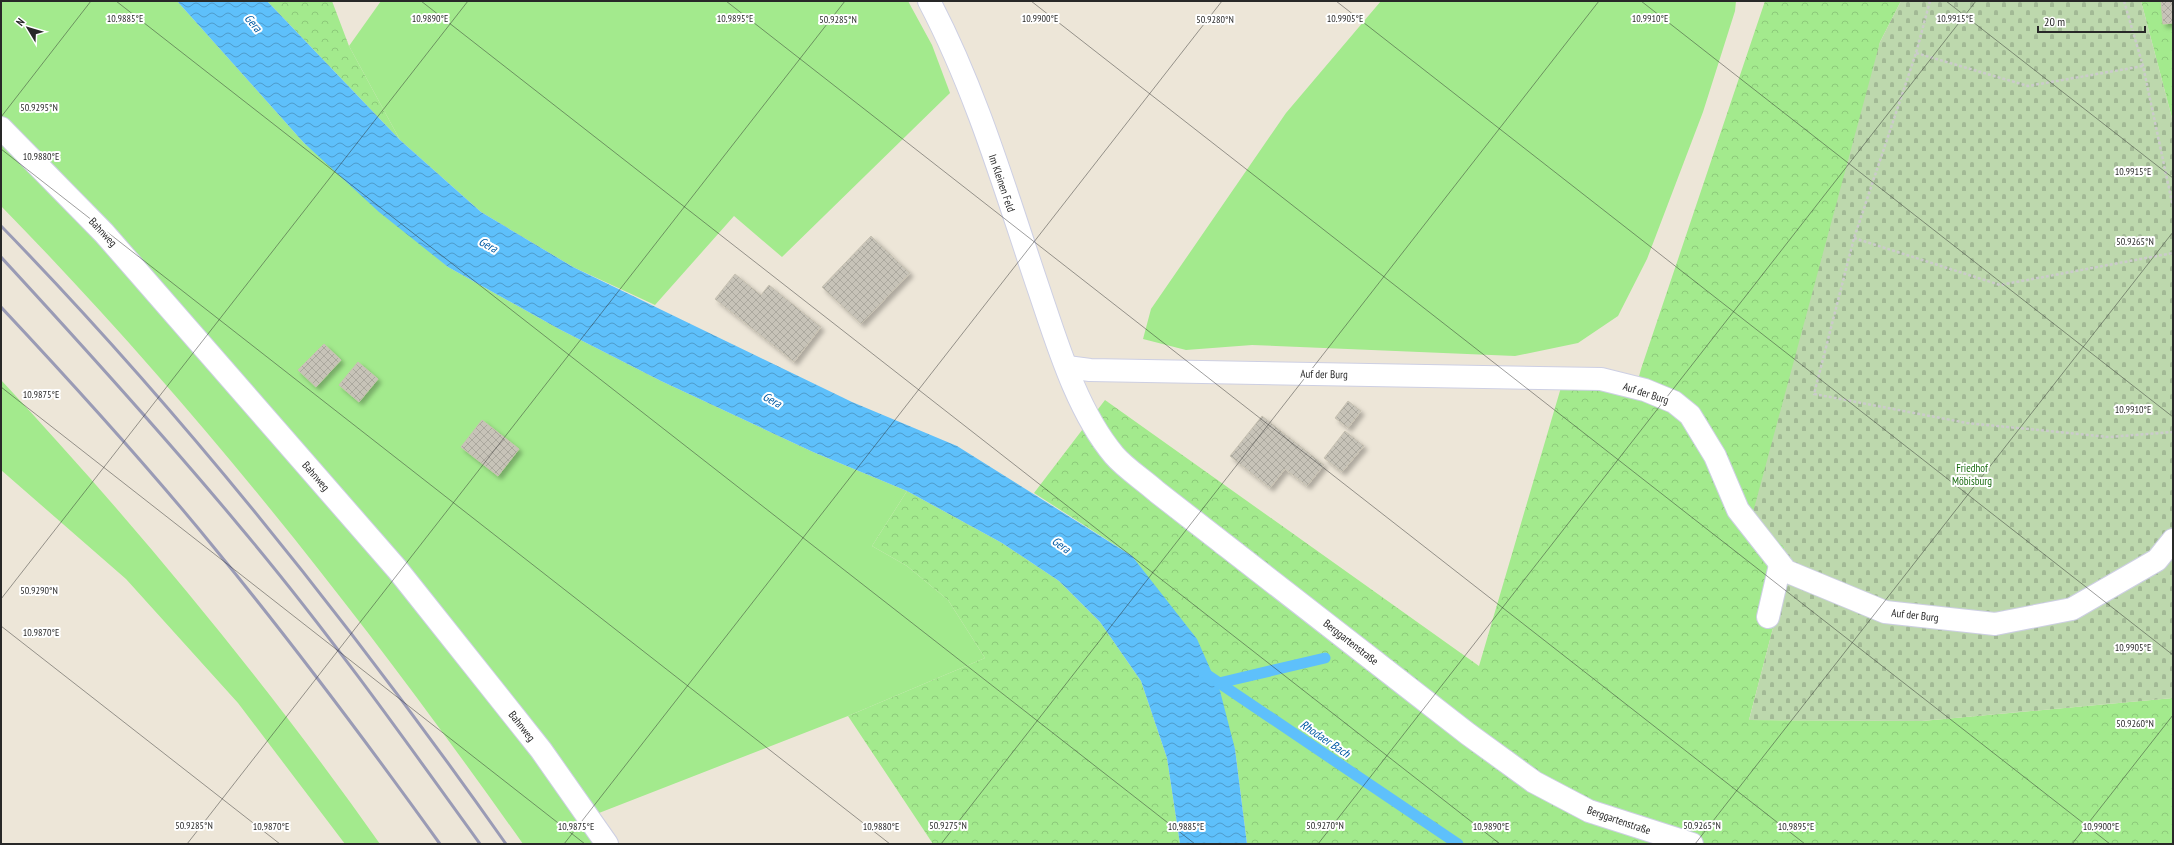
<svg xmlns="http://www.w3.org/2000/svg" width="2174" height="845" viewBox="0 0 2174 845" font-family="'PT Sans Narrow',sans-serif">
  <style>
    .green { fill: #a3ea8d }
    .forest { fill: url(#forest-crowns) }
    .cemetery { fill: url(#cemetery-stones) }
    .water { fill: url(#water-waves) }
    .lines { fill: none; stroke-linecap: round; stroke-linejoin: round }
    .stream { stroke: #5ec0fb; stroke-width: 11 }
    .building { fill: url(#building-cross-hatch); stroke: #c8c2b2; filter: url(#shadow) }
    .minor-casing { stroke: #cdcfe3; stroke-width: 24 }
    .path { stroke: #cbcbcb; stroke-width: 2.5; stroke-dasharray: 3 2; stroke-linecap: butt }
    .minor { stroke: #fff; stroke-width: 22 }
    .rail { stroke: #9a9bb5; stroke-width: 3 }
    .ticks { fill: none; stroke: #282828; stroke-width: 1; stroke-opacity: 0.45 }
    .labels { text-anchor: middle; stroke-width: 4; stroke-linejoin: round; paint-order: stroke }
    .street-label { font-size: 11px; fill: #282828; stroke: #fff }
    .park-label { font-size: 11px; fill: #1a6c11; stroke: #fff }
    .water-label { font-size: 12px; font-style: italic; fill: #005aa4; stroke: #fff }
    .ticks-label { font-size: 10px; text-anchor: middle; fill: #282828; stroke: #fff; stroke-width: 4; stroke-linejoin: round; paint-order: stroke }
  </style>
  <defs>
    <pattern id="forest-crowns" width="20" height="18" patternUnits="userSpaceOnUse"><rect width="20" height="18" fill="#a3ea8d"/><path d="M2 6a3 3 0 1 1 6 0M12 15a3 3 0 1 1 6 0" fill="none" stroke="#8cc97a"/></pattern>
    <pattern id="cemetery-stones" width="16" height="16" patternUnits="userSpaceOnUse"><rect width="16" height="16" fill="#bdd8ad"/><path d="M2 7V4a2 2 0 0 1 4 0v3zM10 15v-3a2 2 0 0 1 4 0v3z" fill="#a2b995"/></pattern>
    <pattern id="water-waves" width="16" height="10" patternUnits="userSpaceOnUse"><rect width="16" height="10" fill="#5ec0fb"/><path d="M0 5q4-4 8 0t8 0" fill="none" stroke="#4e9ccb"/></pattern>
    <pattern id="building-cross-hatch" width="8" height="8" patternUnits="userSpaceOnUse"><rect width="8" height="8" fill="#c7c3b8"/><path d="M0 0l8 8M0 8l8-8" fill="none" stroke="#aba89e"/></pattern>
    <filter id="shadow"><feDropShadow dx="3.5" dy="3.5" stdDeviation="2" flood-color="#0004"/></filter>
  </defs>
  <rect width="100%" height="100%" fill="#ede6d8"/>
  <g class="green">
    <path d="M1,1H177L304,143L448,267L559,329L661,381L813,452L907,491L872,546L907,566L948,600L985,658L848,716L581,820L598,844H523C364,619 194,403 1,206Z"/>
    <polygon points="381,1 908,1 932,45 950,93 782,257 734,216 655,305 573,267 481,212 400,140 349,46"/>
    <polygon points="1381,1 1736,1 1735,11 1703,112 1647,259 1618,316 1578,343 1515,356 1252,345 1186,350 1143,339 1151,309 1286,113"/>
    <path d="M1,380C137,526 265,681 380,844H345L238,703L126,579L1,470Z"/>
  </g>
  <g class="forest">
    <polygon points="267,1 332,1 349,46 400,140"/>
    <polygon points="1765,1 1901,1 1880,42 1784,547 1785,582 1749,720 1922,721 2173,698 2173,844 1247,844 1235,749 1155,587 1132,556 1034,493 1105,400 1479,666 1562,384 1635,391 1641,369"/>
    <polygon points="2141,1 2173,1 2173,122"/>
    <polygon points="907,491 1002,543 1059,581 1100,622 1141,681 1167,758 1180,844 933,844 848,716 985,658 948,600 907,566 872,546"/>
  </g>
  <polygon class="cemetery" points="1901,1 2141,1 2173,122 2173,698 1922,721 1749,720 1785,582 1784,547 1752,516 1880,42"/>
  <polygon class="water" points="177,1 267,1 400,140 481,212 573,267 852,402 957,446 1132,556 1197,639 1220,691 1235,749 1247,844 1180,844 1167,758 1141,681 1100,622 1059,581 1002,543 907,491 813,452 661,381 559,329 448,267 379,212 304,143"/>
  <g class="lines">
    <g class="stream">
      <polyline points="1203,672 1458,844"/>
      <polyline points="1219,683 1325,658"/>
    </g>
  </g>
  <g class="building">
    <polygon points="2161,1 2173,1 2173,23 2163,24"/>
    <polygon points="871,236 910,273 861,324 822,287"/>
    <polygon points="735,274 761,295 769,285 821,327 794,362 715,299"/>
    <polygon points="324,344 341,360 316,387 298,370"/>
    <polygon points="358,362 378,379 359,402 339,385"/>
    <polygon points="1348,401 1361,411 1348,428 1335,418"/>
    <polygon points="1262,416 1324,465 1307,486 1285,469 1270,488 1230,456"/>
    <polygon points="482,420 519,449 498,476 461,447"/>
    <polygon points="1345,431 1364,446 1342,472 1324,458"/>
  </g>
  <g class="lines">
    <defs>
      <g id="minor">
        <path d="M929,1C977,92 1006,193 1039,290C1057,343 1077,411 1114,455C1126,469 1144,480 1157,492L1468,734L1534,782L1589,811L1692,844"/>
        <polyline points="1,128 104,233 397,569 541,750 607,844"/>
        <polyline points="1067,367 1090,370 1601,379 1645,390 1674,402 1690,415 1715,456 1738,510 1786,571 1885,612 1995,624 2072,609 2157,560 2173,540"/>
        <polyline points="1768,617 1780,565"/>
      </g>
    </defs>
    <use href="#minor" class="minor-casing"/>
    <g class="path">
      <polyline points="1930,1 1916,53 1854,238 1814,394 1967,423 2109,437 2173,432"/>
      <polyline points="2124,1 2143,66 2173,207"/>
      <polyline points="1916,53 2028,86 2143,66"/>
      <polyline points="1854,238 2000,285 2173,253"/>
    </g>
    <use href="#minor" class="minor"/>
    <g class="rail">
      <path d="M1,226C187,417 353,627 506,844"/>
      <path d="M1,257C83,346 164,435 241,528C326,629 403,737 480,844"/>
      <path d="M1,307C75,386 148,466 216,550C294,645 368,744 440,844"/>
    </g>
  </g>
  <path class="ticks" d="M116,1L1195,844M421,1L1500,844M726,1L1805,844M1031,1L2110,844M1336,1L2173,655M1641,1L2173,417M1946,1L2173,178M1,117L91,1M1,149L890,844M1,387L585,844M1,599L468,1M1,626L280,844M187,844L845,1M564,844L1222,1M941,844L1599,1M1318,844L1976,1M1695,844L2173,232M2072,844L2173,715"/>
  <g class="labels">
    <g class="street-label">
      <text transform="translate(1002 183) rotate(71)" y="4">Im Kleinen Feld</text>
      <text transform="translate(103 232) rotate(47)" y="4">Bahnweg</text>
      <text transform="translate(1324 374) rotate(1)" y="4">Auf der Burg</text>
      <text transform="translate(1646 393) rotate(18)" y="4">Auf der Burg</text>
      <text transform="translate(316 476) rotate(49)" y="4">Bahnweg</text>
      <text transform="translate(1915 615) rotate(6)" y="4">Auf der Burg</text>
      <text transform="translate(1351 642) rotate(38)" y="4">Berggartenstraße</text>
      <text transform="translate(522 726) rotate(52)" y="4">Bahnweg</text>
      <text transform="translate(1619 820) rotate(19)" y="4">Berggartenstraße</text>
    </g>
    <g class="park-label">
      <text x="1972" y="472">Friedhof<tspan x="1972" dy="13">Möbisburg</tspan></text>
    </g>
    <g class="water-label">
      <text transform="translate(253 23) rotate(49)" y="4">Gera</text>
      <text transform="translate(488 245) rotate(29)" y="4">Gera</text>
      <text transform="translate(772 400) rotate(29)" y="4">Gera</text>
      <text transform="translate(1061 545) rotate(36)" y="4">Gera</text>
      <text transform="translate(1325 739) rotate(34)" y="4">Rhodaer Bach</text>
    </g>
  </g>
  <g class="ticks-label">
    <text x="125" y="22">10.9885°E</text>
    <text x="430" y="22">10.9890°E</text>
    <text x="1345" y="22">10.9905°E</text>
    <text x="1650" y="22">10.9910°E</text>
    <text x="1955" y="22">10.9915°E</text>
    <text x="735" y="22">10.9895°E</text>
    <text x="1040" y="22">10.9900°E</text>
    <text x="838" y="23">50.9285°N</text>
    <text x="1215" y="23">50.9280°N</text>
    <text x="39" y="111">50.9295°N</text>
    <text x="41" y="160">10.9880°E</text>
    <text x="2133" y="175">10.9915°E</text>
    <text x="2135" y="245">50.9265°N</text>
    <text x="41" y="398">10.9875°E</text>
    <text x="2133" y="413">10.9910°E</text>
    <text x="39" y="594">50.9290°N</text>
    <text x="41" y="636">10.9870°E</text>
    <text x="2133" y="651">10.9905°E</text>
    <text x="2135" y="727">50.9260°N</text>
    <text x="194" y="829">50.9285°N</text>
    <text x="948" y="829">50.9275°N</text>
    <text x="1325" y="829">50.9270°N</text>
    <text x="1702" y="829">50.9265°N</text>
    <text x="271" y="830">10.9870°E</text>
    <text x="576" y="830">10.9875°E</text>
    <text x="881" y="830">10.9880°E</text>
    <text x="1186" y="830">10.9885°E</text>
    <text x="1491" y="830">10.9890°E</text>
    <text x="1796" y="830">10.9895°E</text>
    <text x="2101" y="830">10.9900°E</text>
  </g>
  <rect width="2174" height="845" fill="none" stroke="#282828" stroke-width="4"/>
  <g transform="translate(28 28) rotate(308)" stroke="#ffffff" stroke-width="3" paint-order="stroke">
  <path d="M0-3L7 15L0 10L-7 15Z" fill="#282828"/>
  <text y="-6" font-size="11" font-weight="bold" text-anchor="middle" fill="#282828">N</text>
  </g>
  <path d="M2038 26v6h107v-6" fill="none" stroke="#282828" stroke-width="2"/>
  <text x="2044" y="26" font-size="12" fill="#282828" stroke="#ffffff" stroke-width="3" paint-order="stroke">20 m</text>
</svg>
